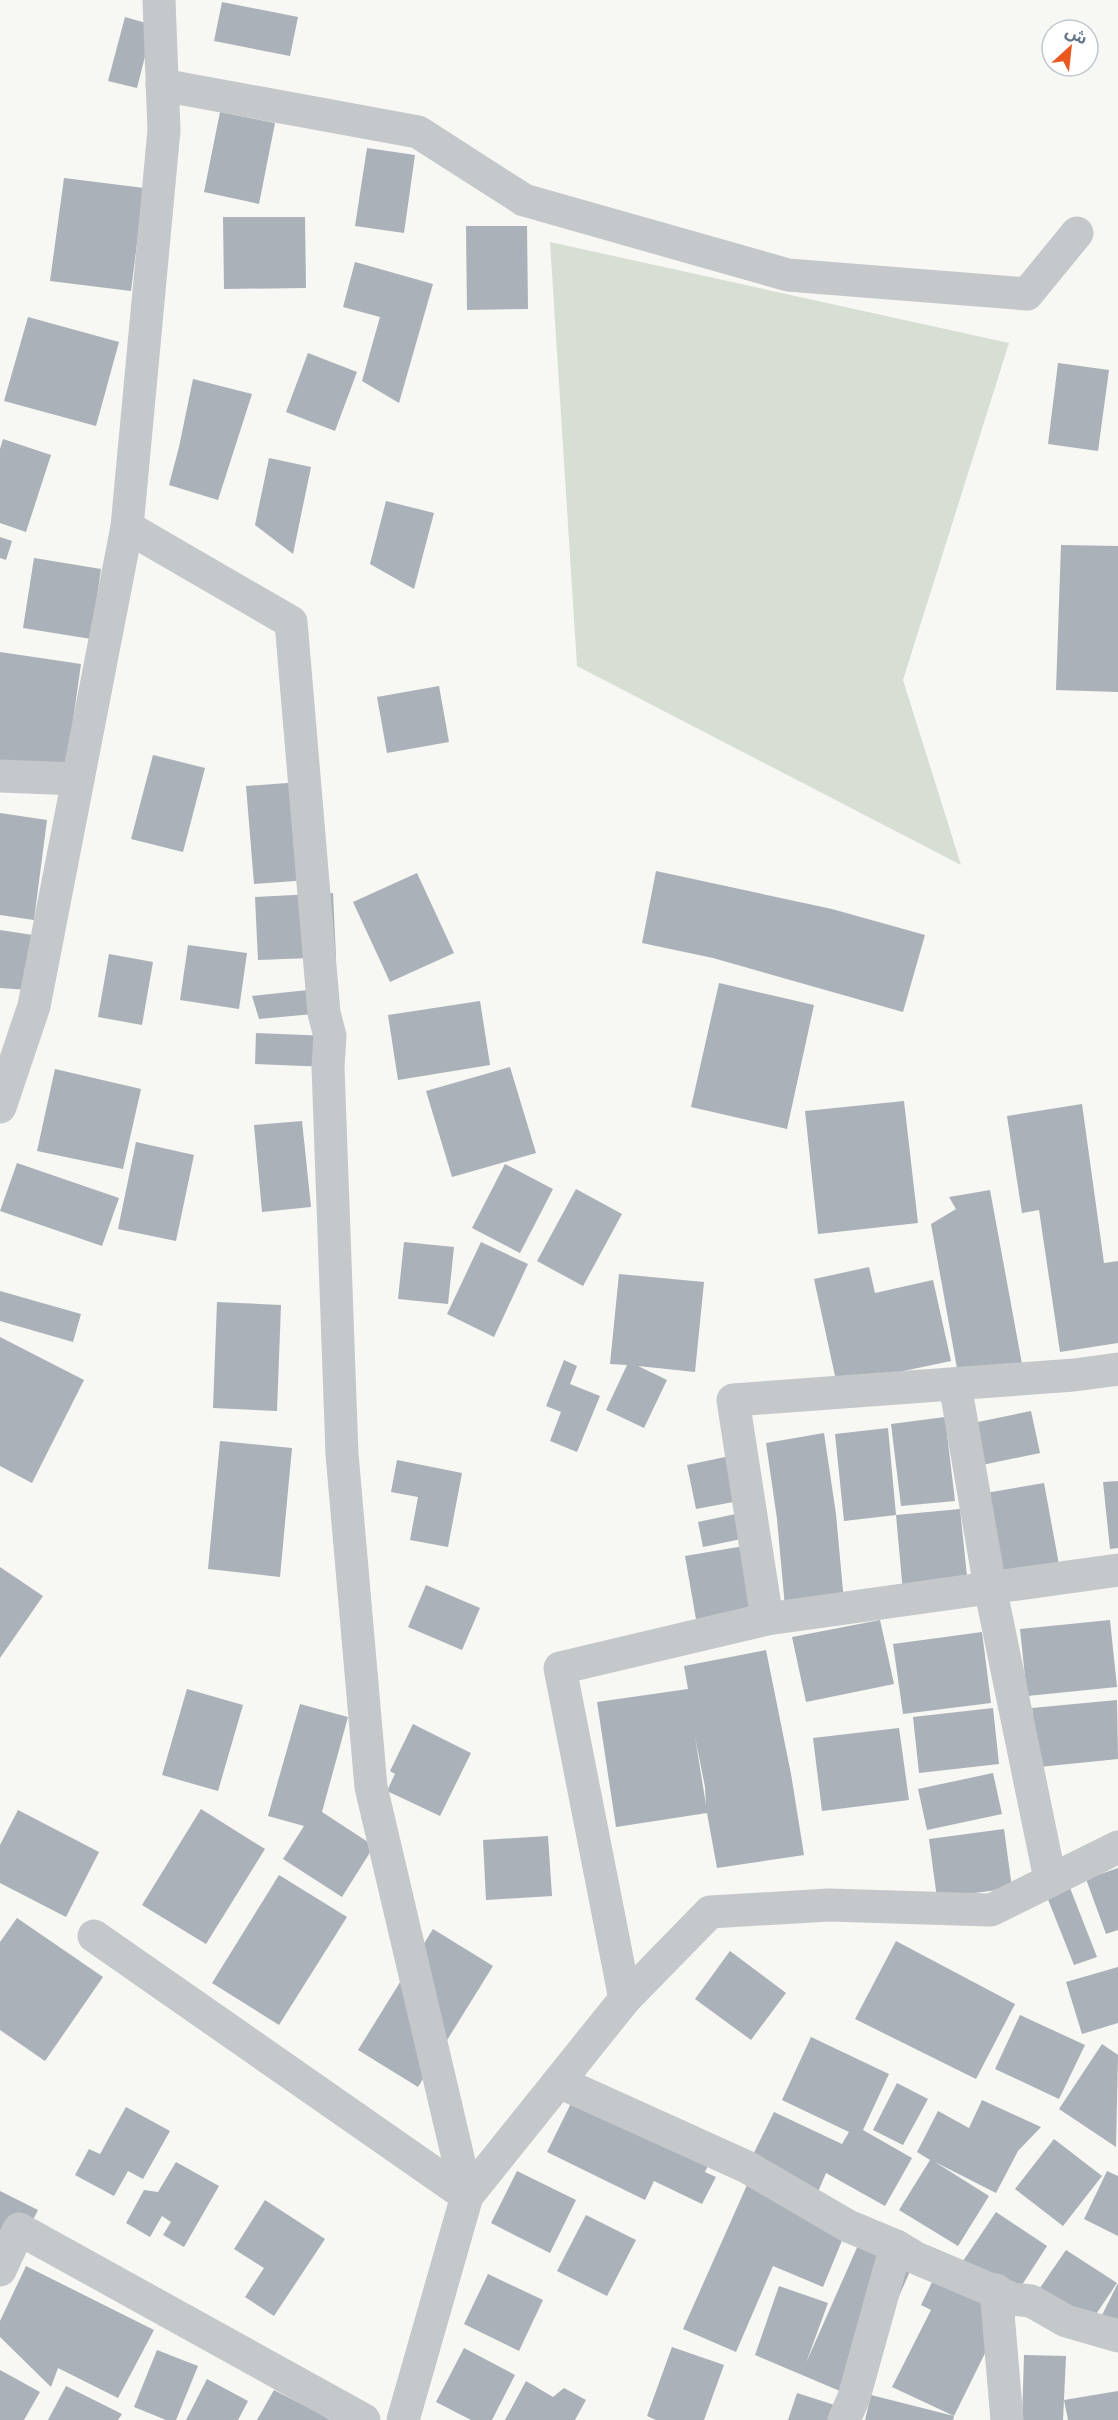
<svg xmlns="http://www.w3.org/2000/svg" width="1118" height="2420" viewBox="0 0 1118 2420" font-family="'Open Sans','Noto Sans Arabic',sans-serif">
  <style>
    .green { fill: #d7ded4 }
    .building { fill: #aab1b8; fill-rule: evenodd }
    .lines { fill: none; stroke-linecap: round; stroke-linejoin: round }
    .street { stroke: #c4c8cb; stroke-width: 33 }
  </style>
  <rect width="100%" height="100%" fill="#f7f7f3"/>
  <polygon class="green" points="550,242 1009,343 903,680 961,865 577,666"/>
  <g class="building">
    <polygon points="222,2 298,17 290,56 214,41"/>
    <polygon points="125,17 153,25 137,88 108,81"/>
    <polygon points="220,112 275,123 259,204 204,192"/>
    <polygon points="367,148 415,155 404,233 355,226"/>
    <polygon points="64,178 144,188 131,291 50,281"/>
    <polygon points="223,217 305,217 306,288 224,289"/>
    <polygon points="466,226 527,226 528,309 467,310"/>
    <polygon points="355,262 433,284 399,403 362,381 380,317 343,307"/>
    <polygon points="28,317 119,342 96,426 4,401"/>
    <polygon points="308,353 357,372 335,431 286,412"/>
    <polygon points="1058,363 1109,370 1098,451 1048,444"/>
    <polygon points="193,379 252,394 218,500 169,485 179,447"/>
    <polygon points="3,439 51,455 26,532 0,523 0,449"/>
    <polygon points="269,458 311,467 293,554 255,525"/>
    <polygon points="386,501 434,513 414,589 370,564"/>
    <polygon points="0,537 12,541 6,560 0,558"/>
    <polygon points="1061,545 1118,546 1118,692 1056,690"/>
    <polygon points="34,558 101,569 91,639 23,628"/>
    <polygon points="0,652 81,664 66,770 0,761"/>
    <polygon points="439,686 449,742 387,753 377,697"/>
    <polygon points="153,755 205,768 183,852 131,839"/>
    <polygon points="314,781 322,879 254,884 246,786"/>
    <polygon points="0,813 47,820 34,920 0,915"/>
    <polygon points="656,871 832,909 925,935 903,1012 713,958 642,943"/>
    <polygon points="417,873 454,953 390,982 353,902"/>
    <polygon points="333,893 336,957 258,960 255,897"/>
    <polygon points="0,930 33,935 29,990 0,988"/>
    <polygon points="188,945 247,953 239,1009 180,1000"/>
    <polygon points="109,954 153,962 142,1025 98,1017"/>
    <polygon points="719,983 814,1005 787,1129 691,1107"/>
    <polygon points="326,988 324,1013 259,1019 252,996"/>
    <polygon points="480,1001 490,1065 398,1080 388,1015"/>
    <polygon points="256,1033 330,1036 328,1067 255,1064"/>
    <polygon points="510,1067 536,1153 452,1177 426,1091"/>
    <polygon points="55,1069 141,1089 123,1169 37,1151"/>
    <polygon points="904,1101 918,1223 818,1234 805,1111"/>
    <polygon points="1082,1104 1104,1263 1118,1261 1118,1343 1060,1352 1039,1210 1022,1213 1007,1116"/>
    <polygon points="302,1121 311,1207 262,1212 254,1125"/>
    <polygon points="136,1142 194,1155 176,1241 118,1229"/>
    <polygon points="17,1163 119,1198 102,1246 0,1211"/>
    <polygon points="505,1164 553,1189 520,1253 472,1228"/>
    <polygon points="576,1189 622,1214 583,1286 537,1261"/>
    <polygon points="990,1190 1022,1364 958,1374 931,1224 956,1209 949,1197"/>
    <polygon points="404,1242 454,1247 448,1304 398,1299"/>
    <polygon points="481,1242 528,1264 494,1337 447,1314"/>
    <polygon points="869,1267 875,1293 933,1280 951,1361 837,1385 814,1279"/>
    <polygon points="619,1274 704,1282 695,1372 638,1366 667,1380 644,1428 606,1410 627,1365 610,1364"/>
    <polygon points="0,1291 81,1314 73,1342 0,1321"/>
    <polygon points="217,1302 281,1305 277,1411 213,1408"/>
    <polygon points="0,1337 84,1380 32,1483 0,1466"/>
    <polygon points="564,1360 577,1366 570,1384 600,1396 577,1452 550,1441 561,1412 546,1406"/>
    <polygon points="1031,1411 1040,1453 977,1466 968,1424"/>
    <polygon points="945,1417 955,1501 901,1506 891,1424"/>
    <polygon points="888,1428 896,1515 960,1509 968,1586 903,1592 896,1515 844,1521 835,1434"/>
    <polygon points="824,1433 836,1514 844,1602 785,1607 777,1519 766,1443"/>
    <polygon points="220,1441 292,1448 280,1577 208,1569"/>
    <polygon points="735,1455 744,1500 696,1509 687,1465"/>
    <polygon points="397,1460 462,1473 448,1547 410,1540 418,1497 391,1492"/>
    <polygon points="1118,1481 1118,1548 1110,1549 1103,1482"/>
    <polygon points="1044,1483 1060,1570 1001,1580 986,1493"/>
    <polygon points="740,1513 746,1538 703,1547 698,1522"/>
    <polygon points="750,1545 762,1614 697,1625 685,1556"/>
    <polygon points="0,1567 43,1596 0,1658"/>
    <polygon points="426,1585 480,1608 462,1650 408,1627"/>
    <polygon points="880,1620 894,1684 806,1702 792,1637"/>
    <polygon points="1110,1620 1117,1687 1027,1696 1020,1629"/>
    <polygon points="982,1632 991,1703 903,1714 893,1644"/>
    <path d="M766,1650L791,1774L804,1855L717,1868L707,1813L616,1827L597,1702L688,1689L684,1666ZM695,1737L705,1787L706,1805Z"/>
    <polygon points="187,1689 243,1705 218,1791 162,1775"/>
    <polygon points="1117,1700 1118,1759 1039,1767 1032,1708"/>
    <polygon points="300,1704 348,1717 322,1812 374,1846 342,1897 283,1859 304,1826 268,1816"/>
    <polygon points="993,1708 999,1764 919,1773 913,1717"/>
    <polygon points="413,1724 471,1753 440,1816 387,1791 395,1774 390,1771"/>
    <polygon points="899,1728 909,1800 822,1811 813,1738"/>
    <polygon points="993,1773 1002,1814 927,1830 918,1789"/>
    <polygon points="201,1809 265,1849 206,1944 142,1905"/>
    <polygon points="18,1810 99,1852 66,1917 0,1883 0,1845"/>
    <polygon points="1004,1829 1012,1888 937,1898 929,1839"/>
    <polygon points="548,1836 552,1896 486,1900 483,1840"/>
    <polygon points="1118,1868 1118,1930 1106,1934 1086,1879"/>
    <polygon points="279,1875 347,1917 279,2025 212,1983"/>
    <polygon points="1070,1888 1097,1957 1074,1965 1047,1897"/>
    <polygon points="17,1918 103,1977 45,2061 0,2030 0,1942"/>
    <polygon points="433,1929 493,1966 418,2087 358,2050"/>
    <polygon points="896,1941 1015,2004 976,2079 855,2019"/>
    <polygon points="730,1951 786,1993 751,2040 695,1999"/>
    <polygon points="1118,1967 1118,2023 1082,2034 1066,1982"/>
    <polygon points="1020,2015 1085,2045 1059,2099 995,2069"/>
    <polygon points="811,2037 889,2074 863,2130 912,2158 885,2206 826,2173 815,2199 747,2167 774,2112 842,2144 849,2132 782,2100"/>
    <polygon points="1102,2044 1118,2055 1116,2147 1059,2109"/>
    <polygon points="583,2079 718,2144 705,2172 716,2177 702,2204 654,2181 645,2200 547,2152"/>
    <polygon points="897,2083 928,2099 903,2145 873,2130"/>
    <polygon points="982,2100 1041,2127 1018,2151 996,2193 935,2162 989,2196 958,2246 899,2210 930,2160 917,2152 938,2111 969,2128"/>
    <polygon points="126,2107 170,2131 143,2179 128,2171 114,2196 75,2175 89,2149 100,2154"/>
    <polygon points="1054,2139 1102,2176 1063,2226 1015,2189"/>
    <polygon points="176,2162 219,2186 184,2247 163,2235 171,2222 162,2216 150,2237 126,2223 144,2190 158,2192"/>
    <polygon points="517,2171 576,2200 550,2253 491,2223"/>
    <polygon points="1107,2171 1118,2176 1118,2236 1084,2219"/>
    <polygon points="747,2185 848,2226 823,2287 773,2266 736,2352 683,2329"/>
    <polygon points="0,2191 38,2210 2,2281 0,2280"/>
    <polygon points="265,2200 325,2239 274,2316 245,2297 264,2268 234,2249"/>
    <polygon points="996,2212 1047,2246 1013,2299 961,2264"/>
    <polygon points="586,2215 636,2240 607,2296 557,2271"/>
    <polygon points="863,2234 916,2258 854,2397 755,2355 779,2286 828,2303 806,2363"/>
    <polygon points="1066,2250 1117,2283 1082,2335 1031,2301"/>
    <polygon points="26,2266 154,2330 118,2398 58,2368 51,2387 0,2337 0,2321"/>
    <polygon points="488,2274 543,2300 519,2351 464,2324"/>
    <polygon points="934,2278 997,2311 992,2339 954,2416 892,2387 931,2310 921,2305"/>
    <polygon points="1118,2283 1118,2331 1099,2321"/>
    <polygon points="672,2347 724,2365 704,2420 656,2420 647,2416"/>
    <polygon points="464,2348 515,2375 492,2420 471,2420 436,2402"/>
    <polygon points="157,2350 198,2366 176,2420 166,2420 134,2407"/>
    <polygon points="1024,2355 1066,2356 1063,2420 1022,2420"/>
    <polygon points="0,2370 40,2392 24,2420 0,2420"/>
    <polygon points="207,2379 248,2401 238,2420 186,2420"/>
    <polygon points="526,2381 553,2397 564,2388 586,2400 575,2420 505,2420"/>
    <polygon points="66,2386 122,2414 118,2420 48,2420"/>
    <polygon points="274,2390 315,2411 330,2420 257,2420"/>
    <polygon points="1118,2391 1118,2420 1068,2420 1064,2400"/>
    <polygon points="797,2393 847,2409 844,2420 788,2420"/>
    <polygon points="871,2395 954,2416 953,2420 865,2420"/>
  </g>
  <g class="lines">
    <g class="street">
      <polyline points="162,85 418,132 524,200 788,275 1027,294 1077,233"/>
      <polyline points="127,527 291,622 324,1013 330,1036 328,1067 342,1454 371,1787 467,2196 403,2420"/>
      <polyline points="0,776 78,779"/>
      <polyline points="0,1107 34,1006 127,527 164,130 159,0"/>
      <polyline points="955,1384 990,1587 1050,1879"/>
      <polyline points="767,1619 733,1400 1074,1375 1118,1369"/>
      <polyline points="94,1936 467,2196 625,1999 710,1912 829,1905 991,1910 1118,1847"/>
      <polyline points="625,1999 560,1668 767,1619 1118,1570"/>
      <polyline points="559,2082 747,2167 848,2226 896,2246 854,2397 844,2420"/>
      <polyline points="896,2246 916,2258 1013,2299 1031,2301 1066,2321 1118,2336"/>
      <polyline points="0,2270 19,2229 364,2420"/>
      <polyline points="996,2290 1007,2420"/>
    </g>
  </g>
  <g transform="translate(1070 48) rotate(27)"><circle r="28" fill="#ffffff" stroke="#c1c8cf" stroke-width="1.5"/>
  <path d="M0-4.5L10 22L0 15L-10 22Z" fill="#ea581f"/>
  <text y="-9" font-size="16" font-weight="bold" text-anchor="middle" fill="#647586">ش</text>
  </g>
</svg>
